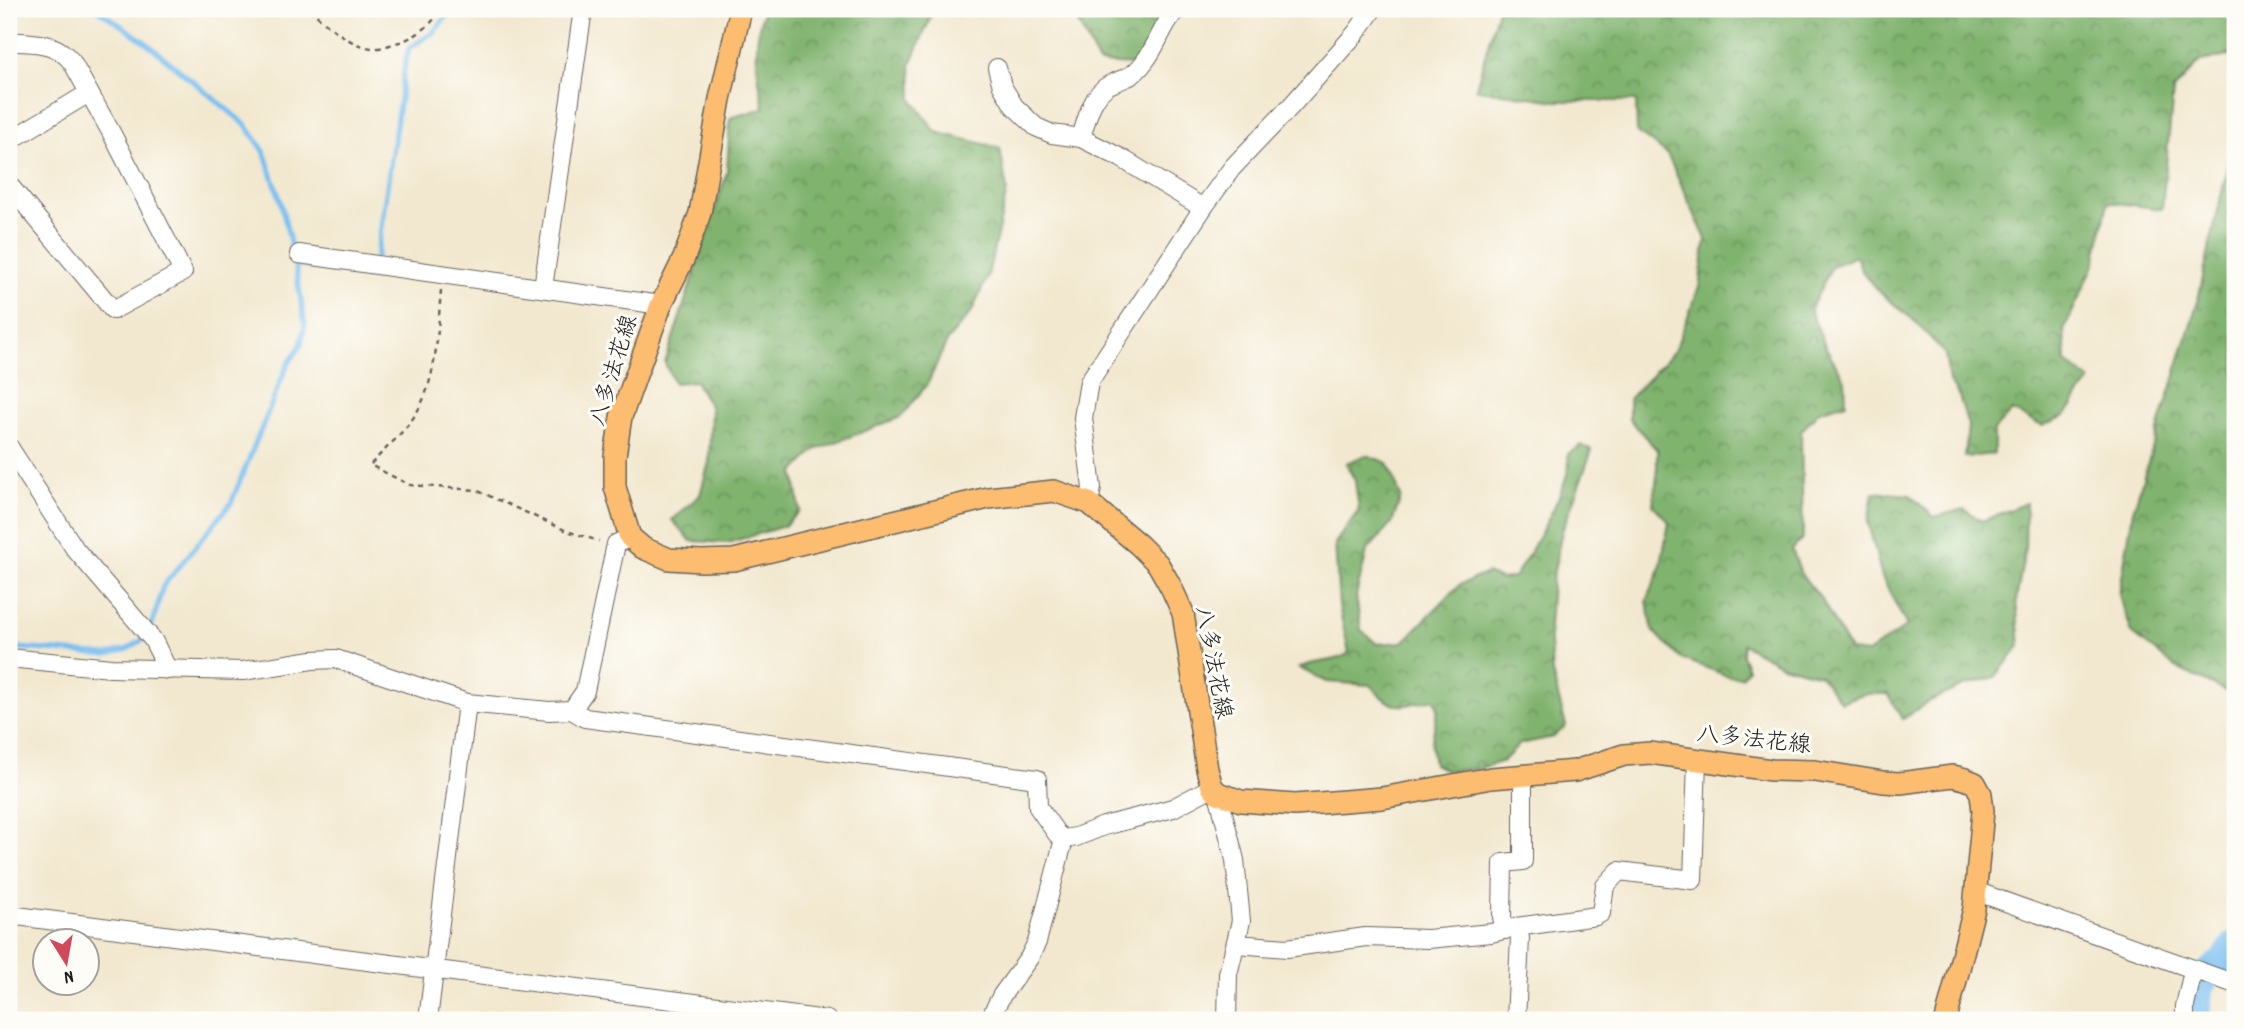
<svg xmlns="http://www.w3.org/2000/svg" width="2244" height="1029" viewBox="0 0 2244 1029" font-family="Dekko,'Klee One',sans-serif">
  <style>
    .forest { fill: url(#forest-crowns); stroke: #4e6845; stroke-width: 2 }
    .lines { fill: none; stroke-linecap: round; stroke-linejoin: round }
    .stream { stroke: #79bff0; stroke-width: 5 }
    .river { stroke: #79bff0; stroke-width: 30 }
    .minor-casing { stroke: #67635b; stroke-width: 20 }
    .major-casing { stroke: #67635b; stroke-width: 24 }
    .path { stroke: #67635b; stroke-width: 2.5; stroke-dasharray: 5 5; stroke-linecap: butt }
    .minor { stroke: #fff; stroke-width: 18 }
    .major { stroke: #fcbd6f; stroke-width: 21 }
    .labels { text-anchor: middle; stroke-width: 6; stroke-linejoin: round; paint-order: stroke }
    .street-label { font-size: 23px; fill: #1c1c1c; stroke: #fdfcf7 }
  </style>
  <defs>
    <pattern id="forest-crowns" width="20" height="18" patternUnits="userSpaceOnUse" patternTransform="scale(1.75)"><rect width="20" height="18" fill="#80b36e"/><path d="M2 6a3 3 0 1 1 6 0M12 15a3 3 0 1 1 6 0" fill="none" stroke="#68915a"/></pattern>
  </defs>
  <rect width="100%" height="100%" fill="#fdfcf7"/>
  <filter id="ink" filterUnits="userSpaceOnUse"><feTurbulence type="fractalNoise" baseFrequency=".0143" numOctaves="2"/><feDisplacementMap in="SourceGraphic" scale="14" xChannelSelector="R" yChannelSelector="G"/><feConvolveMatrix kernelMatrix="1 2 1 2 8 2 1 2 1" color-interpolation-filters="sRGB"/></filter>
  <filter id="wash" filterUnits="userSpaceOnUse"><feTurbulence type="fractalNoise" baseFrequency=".00686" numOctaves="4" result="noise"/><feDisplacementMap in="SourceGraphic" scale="28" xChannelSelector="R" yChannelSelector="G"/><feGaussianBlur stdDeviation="1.57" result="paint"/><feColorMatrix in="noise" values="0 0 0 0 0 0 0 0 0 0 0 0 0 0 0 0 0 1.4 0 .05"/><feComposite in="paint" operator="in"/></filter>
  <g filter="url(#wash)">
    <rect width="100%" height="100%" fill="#f2e8cf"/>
    <g class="forest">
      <path d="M764,9H934L911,64L912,99L936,132L1000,148L1007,191L988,275L972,311L947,341L928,383L901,417L815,450L794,472L800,511L784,526L728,543L691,541L672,520L700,495L709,462L711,408L695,381L674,383L665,363L727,172L730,118L764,108C757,73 752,44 764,9Z"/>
      <polygon points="1071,9 1165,9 1136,65 1099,63"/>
      <polygon points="1498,9 2235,9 2235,55 2200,61 2173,91 2162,209 2108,202 2095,263 2064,330 2066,362 2090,380 2065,416 2042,426 2012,411 1994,430 1994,454 1965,457 1968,425 1959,396 1949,381 1945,354 1918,324 1877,290 1862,271 1856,256 1832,266 1810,310 1825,346 1845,380 1846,403 1819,411 1801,431 1803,539 1792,549 1801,574 1822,600 1850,651 1867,653 1907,626 1882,577 1868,523 1873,492 1910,495 1934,517 1964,509 1982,521 2026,503 2025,549 2016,601 2020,646 1995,677 1963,686 1930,701 1902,719 1888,694 1863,694 1841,702 1820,675 1782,665 1743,644 1742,655 1748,669 1742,677 1728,676 1680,658 1653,631 1647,601 1660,569 1669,522 1653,505 1657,477 1657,450 1629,419 1629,399 1675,350 1699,287 1706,239 1667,154 1637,132 1636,101 1556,101 1476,89"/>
      <polygon points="2235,134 2235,681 2226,691 2176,668 2132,633 2119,595 2133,511 2197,304"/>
      <path d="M1581,445L1592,450L1562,531L1552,581L1549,626L1552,673L1566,726L1553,737L1520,744L1503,761L1477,769L1447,771L1434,764L1431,745L1438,708L1434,699C1400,706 1394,713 1370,685L1327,682L1299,668C1316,659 1333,664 1349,653L1339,606L1335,543L1359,510L1355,481L1346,463L1366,455L1388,463L1401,497L1392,523L1367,551L1356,596L1361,630L1377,644L1403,642L1459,585L1487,573L1500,579L1514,577C1531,553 1562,498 1568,470C1570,465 1568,459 1568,454Z"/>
    </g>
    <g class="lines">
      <g class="stream">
        <polyline points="97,9 144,41 246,125 264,151 280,199 293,255"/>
        <polyline points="9,647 107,655 128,649 142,640 153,621 163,586 231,503 287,366 301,345 305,324 295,264 374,275 405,64 409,48 434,32 452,9"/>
      </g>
      <polyline class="river" points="2195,1020 2198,988 2204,978 2225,961 2235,946"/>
    </g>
  </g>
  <g filter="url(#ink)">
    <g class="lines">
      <defs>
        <g id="minor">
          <path d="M9,41C35,44 54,40 72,62L112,134L183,272L113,310L9,185"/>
          <polyline points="997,68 1002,86 1014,106 1036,127 1052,134 1081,138 1121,158 1203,208"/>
          <path d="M1081,138C1086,121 1092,94 1109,85C1127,76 1132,79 1145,61C1158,45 1163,23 1177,9"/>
          <polyline points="9,141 89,93"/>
          <polyline points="299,254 661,305"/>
          <polyline points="543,288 583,9"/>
          <polyline points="9,447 75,549 153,640 168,670"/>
          <polyline points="1089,503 1092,488 1083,418 1089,382 1203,208 1232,168 1291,106 1356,33 1373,9"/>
          <polyline points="9,658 111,668 243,671 312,660 336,659 467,703 549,711 572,710 585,691 616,544 630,537"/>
          <polyline points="572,710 585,718 1037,779 1038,807 1057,834 1064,839 1076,837 1104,826 1173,808 1212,787"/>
          <polyline points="1218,793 1235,860 1241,921 1228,974 1227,1020"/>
          <polyline points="1975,891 2235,984"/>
          <polyline points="9,915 827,1020"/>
          <polyline points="1505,930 1502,917 1503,863 1523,861 1523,776"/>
          <polyline points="1237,944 1287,948 1366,937 1428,939 1491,933 1516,927"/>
          <polyline points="428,1020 467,703"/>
          <polyline points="993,1020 994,1010 1002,995 1029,958 1037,942 1064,839"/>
          <polyline points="1516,1020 1520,938 1516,927 1596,916 1601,913 1605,886 1619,871 1693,880 1697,759"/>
          <polyline points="2185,1020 2185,1006 2193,971"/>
        </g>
        <polyline id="major" points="741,9 720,99 700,213 684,258 661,305 621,417 615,456 615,487 630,537 643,548 669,559 701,561 734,560 988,498 1054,491 1089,503 1139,545 1158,564 1171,587 1183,613 1207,769 1212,787 1218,793 1241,801 1295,805 1382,798 1491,778 1575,771 1624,755 1650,753 1771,770 1815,771 1883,782 1900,783 1953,776 1965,779 1975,783 1981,794 1983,811 1974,909 1946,1020"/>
      </defs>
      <use href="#minor" class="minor-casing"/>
      <use href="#major" class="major-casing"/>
      <g class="path">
        <path d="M309,9C328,24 352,50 379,48C386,47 394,43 400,42C418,36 432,24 442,9"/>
        <path d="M441,290C437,334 438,384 411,421C399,437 383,451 370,465L410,485L476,490L567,531L599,541"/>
      </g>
      <use href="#minor" class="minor"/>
      <use href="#major" class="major"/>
    </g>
  </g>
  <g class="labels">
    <g class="street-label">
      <text transform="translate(612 370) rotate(-73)" y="8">八多法花線</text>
      <text transform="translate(1215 662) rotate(79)" y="8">八多法花線</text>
      <text transform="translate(1754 738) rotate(6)" y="8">八多法花線</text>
    </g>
  </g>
  <rect width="2244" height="1029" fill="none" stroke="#fdfcf7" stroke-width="35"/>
  <g transform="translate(66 962) rotate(169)"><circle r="33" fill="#fdfcf7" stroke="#a3a29f" stroke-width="2"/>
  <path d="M0-5L12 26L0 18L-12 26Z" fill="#d1495b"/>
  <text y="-10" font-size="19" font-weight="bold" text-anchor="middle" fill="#1c1c1c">N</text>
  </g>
</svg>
